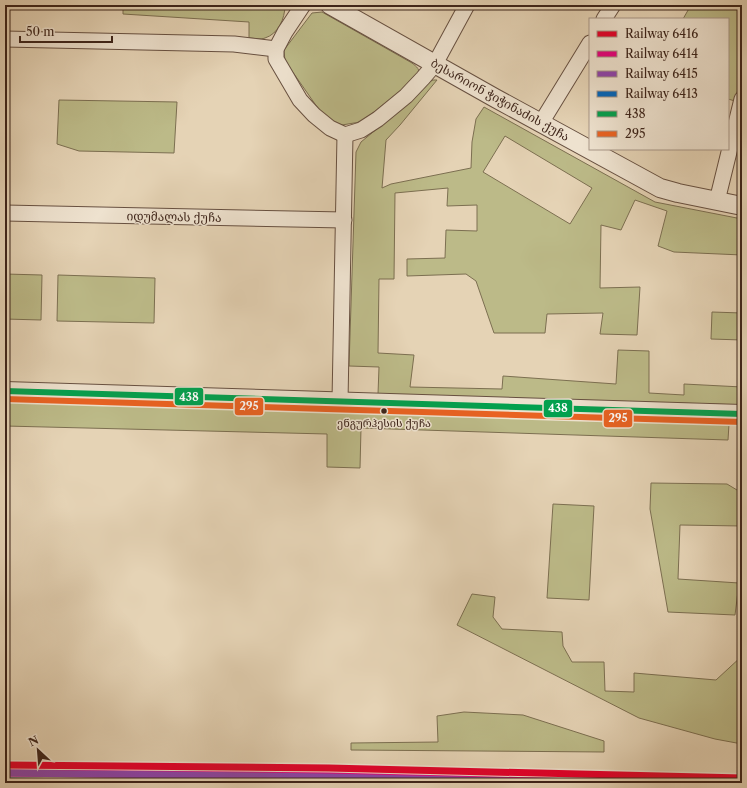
<svg xmlns="http://www.w3.org/2000/svg" width="747" height="788" viewBox="0 0 747 788" font-family="'Libre Caslon Text','Noto Serif Georgian',serif">
  <style>
    .green { fill: #bcba88; stroke: #7c6f51; fill-rule: evenodd }
    .lines { fill: none; stroke-linecap: round; stroke-linejoin: round }
    .minor-casing { stroke: #675041; stroke-width: 17 }
    .tertiary-casing { stroke: #675041; stroke-width: 20 }
    .minor { stroke: #eee2cf; stroke-width: 15 }
    .tertiary { stroke: #eee2cf; stroke-width: 18 }
    .bus-1-casing { stroke: #eee2cf; stroke-width: 9 }
    .bus-2-casing { stroke: #eee2cf; stroke-width: 9 }
    .bus-1 { stroke: #03a04e; stroke-width: 6 }
    .bus-2 { stroke: #e96222; stroke-width: 6 }
    .rail-1-casing { stroke: #eee2cf; stroke-width: 10 }
    .rail-2-casing { stroke: #eee2cf; stroke-width: 10 }
    .rail-3-casing { stroke: #eee2cf; stroke-width: 10 }
    .rail-4-casing { stroke: #eee2cf; stroke-width: 10 }
    .rail-1 { stroke: #e4002b; stroke-width: 7 }
    .rail-2 { stroke: #e5007d; stroke-width: 7 }
    .rail-3 { stroke: #8e44ad; stroke-width: 7 }
    .rail-4 { stroke: #0065bd; stroke-width: 7 }
    .bus-dot { fill: #3d241a; stroke: #eee2cf; stroke-width: 1.5 }
    .labels { text-anchor: middle; stroke-width: 3; stroke-linejoin: round; paint-order: stroke }
    .bus-label { font-size: 11px; fill: #3d241a; stroke: #eee2cf }
    .street-label { font-size: 12px; fill: #3d241a; stroke: #eee2cf }
    .line-badge { stroke: #eee2cf; stroke-width: 1.5 }
    .badge-label { font-size: 11px; text-anchor: middle; font-weight: bold; fill: #fff }
  </style>
  <rect width="100%" height="100%" fill="#e5d3b5"/>
  <filter id="stains"><feTurbulence type="fractalNoise" baseFrequency=".005" numOctaves="4"/><feColorMatrix values="0 0 0 0 .2 0 0 0 0 .09 0 0 0 0 .02 0 0 0 .5 -.17"/></filter>
  <radialGradient id="worn" r=".72"><stop offset=".6" stop-color="#630" stop-opacity="0"/><stop offset="1" stop-color="#630" stop-opacity=".3"/></radialGradient>
  <g class="green">
    <path d="M123,5H285C285,19 278,34 265,38C260,40 254,38 249,38V22L123,14Z"/>
    <polygon points="691,5 742,5 742,72 735,101 728,99 728,19 683,19"/>
    <path d="M322,12L412,63C417,67 420,69 419,76L374,112L360,122L342,125L334,122L322,114L285,61L284,50L312,13Z"/>
    <path d="M433,80H437L400,125L386,140L382,188L391,184L471,168L472,142L476,119L484,107L655,202L742,219V255L674,252L658,246L667,211L635,200L621,230L601,225L600,288L640,287L637,335L600,334L603,313L547,314L545,333H494L476,281L466,274L407,276V259L445,258L446,230L477,231V205L447,206L448,188L395,193L394,279H379L378,353L414,355L410,387L502,389L503,376L616,384L618,350L649,351V393L684,395V384L742,387V405L378,394L379,367L349,366L356,152L361,142L384,123L429,82ZM505,136L592,188L570,224L483,172Z"/>
    <polygon points="59,100 177,102 174,153 79,151 57,144"/>
    <polygon points="5,274 42,275 41,320 5,319"/>
    <polygon points="58,275 155,278 154,323 57,321"/>
    <polygon points="712,312 742,313 742,340 711,339"/>
    <polygon points="5,402 729,424 728,440 361,428 360,468 327,467 327,434 5,426"/>
    <polygon points="651,483 727,484 742,493 742,526 680,525 678,579 739,583 735,615 668,612 650,509"/>
    <polygon points="553,504 594,506 589,600 547,598"/>
    <polygon points="472,594 495,597 493,617 502,629 562,632 563,646 572,662 604,662 605,691 634,692 634,673 716,680 742,656 742,744 715,739 639,718 457,625"/>
    <polygon points="464,712 523,715 604,741 604,752 351,750 351,743 438,742 437,716"/>
    <polygon points="5,778 290,781 405,783 5,783"/>
  </g>
  <g class="lines">
    <defs>
      <g id="minor">
        <polyline points="303,5 285,32 276,49 276,59 300,100 314,115 330,128 345,135 361,130 378,119 406,96 423,78 435,64 467,5"/>
        <polyline points="604,19 613,5"/>
        <polyline points="5,39 234,44 276,49"/>
        <polyline points="541,123 590,43"/>
        <polyline points="717,201 742,99"/>
        <polyline points="5,213 344,220"/>
        <polyline points="340,401 345,135"/>
      </g>
      <g id="tertiary">
        <polyline points="330,5 495,98 660,188 678,193 742,206"/>
        <polyline points="5,391 742,414"/>
      </g>
    </defs>
    <use href="#minor" class="minor-casing"/>
    <use href="#tertiary" class="tertiary-casing"/>
    <use href="#minor" class="minor"/>
    <use href="#tertiary" class="tertiary"/>
    <defs>
      <polyline id="bus-1" points="5,391 742,414"/>
      <polyline id="bus-2" points="5,399 742,422"/>
    </defs>
    <use href="#bus-1" class="bus-1-casing"/>
    <use href="#bus-2" class="bus-2-casing"/>
    <use href="#bus-1" class="bus-1"/>
    <use href="#bus-2" class="bus-2"/>
    <defs>
      <polyline id="rail-1" points="5,765 329,768 742,778"/>
      <polyline id="rail-2" points="5,773 329,776 618,783"/>
      <polyline id="rail-3" points="5,773 327,777 578,783"/>
      <polyline id="rail-4" points="5,781 166,783"/>
    </defs>
    <use href="#rail-1" class="rail-1-casing"/>
    <use href="#rail-2" class="rail-2-casing"/>
    <use href="#rail-3" class="rail-3-casing"/>
    <use href="#rail-4" class="rail-4-casing"/>
    <use href="#rail-1" class="rail-1"/>
    <use href="#rail-2" class="rail-2"/>
    <use href="#rail-3" class="rail-3"/>
    <use href="#rail-4" class="rail-4"/>
  </g>
  <circle class="bus-dot" cx="384" cy="411" r="3.5"/>
  <g class="labels">
    <g class="bus-label">
      <text x="384" y="427">ენგურჰესის ქუჩა</text>
    </g>
    <g class="street-label">
      <text transform="translate(500 100) rotate(29)" y="4">ბესარიონ ჭიჭინაძის ქუჩა</text>
      <text transform="translate(174 217) rotate(1)" y="4">იდუმალას ქუჩა</text>
    </g>
  </g>
  <g class="line-badge">
    <rect x="174" y="387" width="30" height="19" rx="4" fill="#03a04e"/>
    <rect x="234" y="397" width="30" height="19" rx="4" fill="#e96222"/>
    <rect x="543" y="399" width="30" height="19" rx="4" fill="#03a04e"/>
    <rect x="603" y="409" width="30" height="19" rx="4" fill="#e96222"/>
  </g>
  <g class="badge-label">
    <text x="189" y="401">438</text>
    <text x="249" y="410">295</text>
    <text x="558" y="412">438</text>
    <text x="618" y="422">295</text>
  </g>
  <rect width="747" height="788" fill="none" stroke="#e5d3b5" stroke-width="20"/>
  <rect x="6" y="6" width="735" height="776" fill="none" stroke="#3d241a" stroke-width="2"/>
  <rect x="10" y="10" width="727" height="768" fill="none" stroke="#3d241a"/>
  <rect x="589" y="18" width="140" height="132" fill="#eee2cf" stroke="#a79687"/>
  <rect x="597" y="31" width="20" height="6" fill="#e4002b" stroke="#a79687"/>
  <text x="625" y="38" font-size="12" fill="#3d241a">Railway 6416</text>
  <rect x="597" y="51" width="20" height="6" fill="#e5007d" stroke="#a79687"/>
  <text x="625" y="58" font-size="12" fill="#3d241a">Railway 6414</text>
  <rect x="597" y="71" width="20" height="6" fill="#8e44ad" stroke="#a79687"/>
  <text x="625" y="78" font-size="12" fill="#3d241a">Railway 6415</text>
  <rect x="597" y="91" width="20" height="6" fill="#0065bd" stroke="#a79687"/>
  <text x="625" y="98" font-size="12" fill="#3d241a">Railway 6413</text>
  <rect x="597" y="111" width="20" height="6" fill="#03a04e" stroke="#a79687"/>
  <text x="625" y="118" font-size="12" fill="#3d241a">438</text>
  <rect x="597" y="131" width="20" height="6" fill="#e96222" stroke="#a79687"/>
  <text x="625" y="138" font-size="12" fill="#3d241a">295</text>
  <g transform="translate(38 750) rotate(334)" stroke="#eee2cf" stroke-width="3" paint-order="stroke">
  <path d="M0-3L7 15L0 10L-7 15Z" fill="#3d241a"/>
  <text y="-6" font-size="11" font-weight="bold" text-anchor="middle" fill="#3d241a">N</text>
  </g>
  <path d="M20 36v6h92v-6" fill="none" stroke="#3d241a" stroke-width="2"/>
  <text x="26" y="36" font-size="12" fill="#3d241a" stroke="#eee2cf" stroke-width="3" paint-order="stroke">50 m</text>
  <rect width="100%" height="100%" filter="url(#stains)"/>
  <rect width="100%" height="100%" fill="url(#worn)"/>
</svg>
